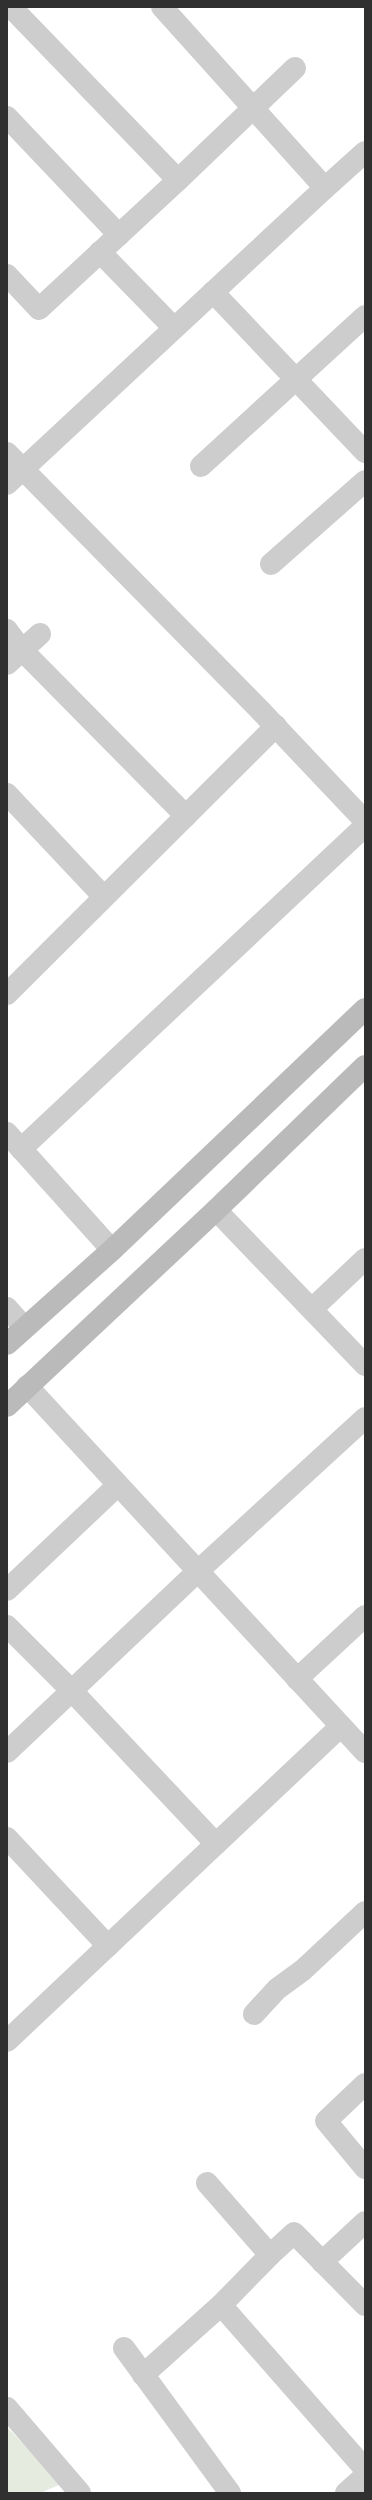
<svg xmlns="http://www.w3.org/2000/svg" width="372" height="2500" viewBox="0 0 372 2500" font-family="'Archivo Narrow',sans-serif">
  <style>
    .green { fill: #e5ebdf }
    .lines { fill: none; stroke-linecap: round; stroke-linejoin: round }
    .street { stroke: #cdcdcd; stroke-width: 22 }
    .secondary { stroke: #bababa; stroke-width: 22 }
  </style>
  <rect width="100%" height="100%" fill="#fff"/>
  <polygon class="green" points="7,2427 61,2484 40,2493 7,2493"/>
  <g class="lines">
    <g class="street">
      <polyline points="7,117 119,235"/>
      <polyline points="178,180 295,68"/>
      <polyline points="325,188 365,152"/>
      <polyline points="100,252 174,328"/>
      <polyline points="7,275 39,309 178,180 11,7"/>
      <polyline points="213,292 365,452"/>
      <polyline points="7,453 258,708 365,821"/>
      <polyline points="201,466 365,316"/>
      <polyline points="7,484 325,188 162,7"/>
      <polyline points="271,564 365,481"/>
      <polyline points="7,630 22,650 186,816"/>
      <polyline points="7,664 40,634"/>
      <polyline points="7,794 104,897"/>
      <polyline points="7,994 276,726"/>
      <polyline points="7,1133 112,1250"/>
      <polyline points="21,1149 365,826"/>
      <polyline points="216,1210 365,1365"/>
      <polyline points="7,1308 24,1327"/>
      <polyline points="312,1309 365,1259"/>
      <polyline points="27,1386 365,1752"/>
      <polyline points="7,1590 118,1485"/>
      <polyline points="7,1626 72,1691 216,1844"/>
      <polyline points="297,1679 365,1616"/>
      <polyline points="7,1752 198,1571 365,1418"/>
      <polyline points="7,1838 108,1946"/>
      <polyline points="254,2014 277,1989 303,1970 365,1912"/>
      <polyline points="7,2041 341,1726"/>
      <polyline points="365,2084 326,2121 365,2168"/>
      <polyline points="207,2183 270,2255 221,2305 365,2469"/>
      <polyline points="270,2255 294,2233 365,2305"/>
      <polyline points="322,2262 365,2222"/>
      <polyline points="124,2348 230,2493"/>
      <polyline points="143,2375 221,2305"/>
      <polyline points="7,2408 80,2493"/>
      <polyline points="346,2493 365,2476"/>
    </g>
    <g class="secondary">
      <polyline points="7,1344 112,1250 365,1009"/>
      <polyline points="7,1406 216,1210 365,1066"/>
    </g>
  </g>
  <rect width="372" height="2500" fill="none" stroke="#303030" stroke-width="16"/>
</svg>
